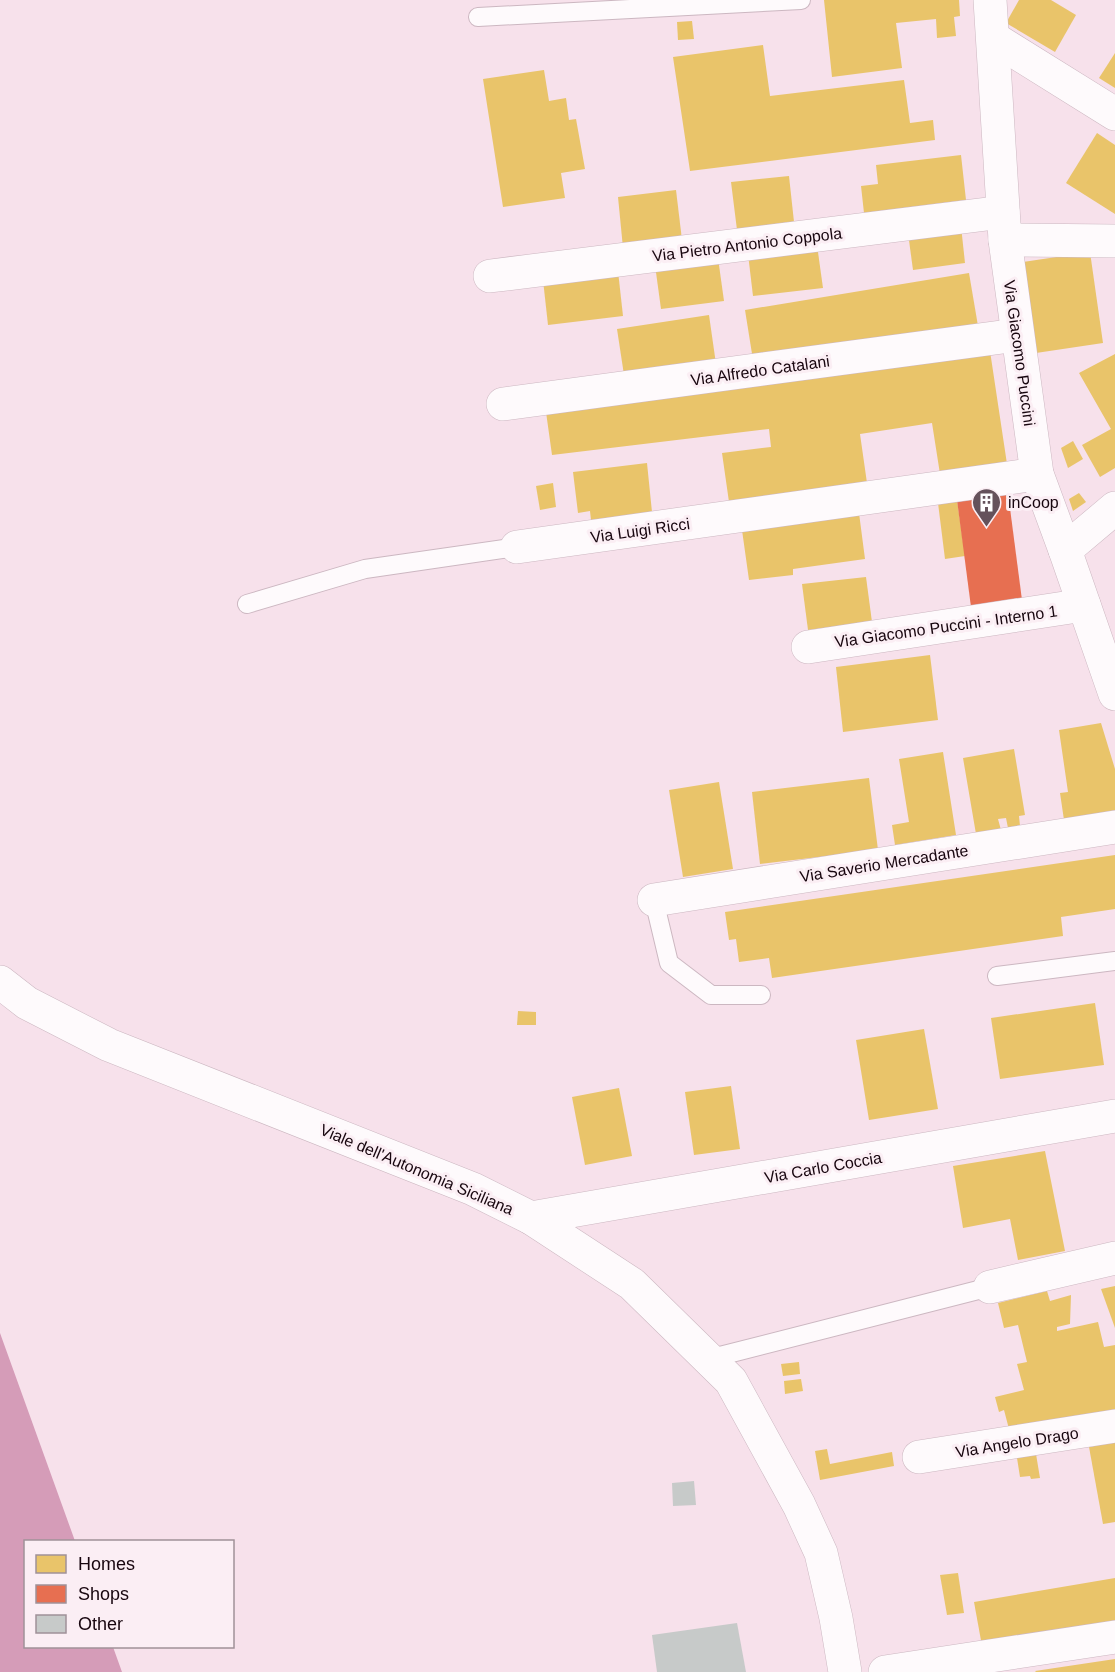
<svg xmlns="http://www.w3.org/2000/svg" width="1115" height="1672" viewBox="0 0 1115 1672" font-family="Helvetica,sans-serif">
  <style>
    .water { fill: #d59cb8 }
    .homes { fill: #e9c46a }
    .shops { fill: #e76f51 }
    .building { fill: #c7cac9 }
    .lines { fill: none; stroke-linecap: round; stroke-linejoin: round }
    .service-casing { stroke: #ccb7c1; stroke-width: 20 }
    .minor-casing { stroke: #ccb7c1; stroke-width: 34 }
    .tertiary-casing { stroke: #ccb7c1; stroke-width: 34 }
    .service { stroke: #fefafc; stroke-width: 18 }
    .minor { stroke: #fefafc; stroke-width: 33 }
    .tertiary { stroke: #fefafc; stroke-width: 33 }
    .labels { text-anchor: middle; stroke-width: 6; stroke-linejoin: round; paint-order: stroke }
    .street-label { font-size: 16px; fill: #17050e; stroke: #fbeef4 }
    .poi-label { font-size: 16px; fill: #17050e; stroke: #fbeef4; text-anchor: start }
  </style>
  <rect width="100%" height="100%" fill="#f7e1eb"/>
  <polygon class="water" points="0,1333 75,1541 26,1542 26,1646 113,1647 122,1672 0,1672"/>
  <g class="homes">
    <polygon points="824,0 959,0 960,16 954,17 956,36 937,38 936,19 896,23 902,68 832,77"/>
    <polygon points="1019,0 1051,0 1076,15 1055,52 1006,23"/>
    <polygon points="692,21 694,39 678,40 677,22"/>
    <polygon points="763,45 770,96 904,80 910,123 933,120 935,140 690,171 673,57"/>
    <polygon points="1115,53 1115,88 1099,78"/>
    <polygon points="544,70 549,101 566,98 569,120 576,119 585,169 561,173 565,198 503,207 483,79"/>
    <polygon points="1097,133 1115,145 1115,214 1066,183"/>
    <polygon points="961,155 966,200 864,213 861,186 878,184 876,165"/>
    <polygon points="789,176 794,222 737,230 731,182"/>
    <polygon points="676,190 682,240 623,248 618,197"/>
    <polygon points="961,226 965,263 913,270 908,233"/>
    <polygon points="817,245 823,288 753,296 748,254"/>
    <polygon points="1090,252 1103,343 1036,353 1023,262"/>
    <polygon points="718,258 724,301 661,309 655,265"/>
    <polygon points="618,271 623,316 548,325 543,280"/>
    <polygon points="969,273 978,326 753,360 745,310"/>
    <polygon points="709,315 716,364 624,375 617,329"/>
    <polygon points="990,351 1007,464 940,474 932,423 860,434 867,483 729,502 722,453 771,447 769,429 552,455 546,412"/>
    <polygon points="1115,354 1115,468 1100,477 1082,445 1111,429 1079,373"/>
    <polygon points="1073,441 1083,459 1068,468 1061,448"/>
    <polygon points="647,463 652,512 591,520 590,511 578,513 573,472"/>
    <polygon points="553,483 556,507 540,510 536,486"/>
    <polygon points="1079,493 1086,502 1073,511 1069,499"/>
    <polygon points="957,500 965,556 945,559 938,503"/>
    <polygon points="859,513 865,559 793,569 793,575 749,580 742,530"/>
    <polygon points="866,577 872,622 808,630 802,584"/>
    <polygon points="930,655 938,720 843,732 836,667"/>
    <polygon points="1101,723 1115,769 1115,813 1064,820 1060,793 1068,792 1059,730"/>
    <polygon points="1014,749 1025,815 1019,816 1020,826 1008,828 1006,818 998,819 1001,830 976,834 963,758"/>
    <polygon points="943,752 956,835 895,845 892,825 909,822 899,759"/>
    <polygon points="869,778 878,850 760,864 752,792"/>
    <polygon points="719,782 733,869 683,877 669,790"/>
    <polygon points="1115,855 1115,909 1061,917 1063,936 772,978 769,958 739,962 736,939 729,940 725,912"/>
    <polygon points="1095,1003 1104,1065 1000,1079 991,1018"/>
    <polygon points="518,1011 536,1012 536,1025 517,1025"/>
    <polygon points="924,1029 938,1109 869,1120 856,1040"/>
    <polygon points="731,1086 740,1149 694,1155 685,1092"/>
    <polygon points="619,1088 632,1156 585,1165 572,1097"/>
    <polygon points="1045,1151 1065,1251 1018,1260 1010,1219 963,1228 953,1166"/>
    <polygon points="1115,1286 1115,1328 1101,1289"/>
    <polygon points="1047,1291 1050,1301 1071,1295 1070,1324 1057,1327 1057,1331 1098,1322 1104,1347 1115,1345 1115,1411 1009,1429 1004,1410 999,1412 995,1397 1024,1390 1017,1364 1027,1362 1018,1325 1004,1328 998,1303"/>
    <polygon points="799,1362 800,1374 783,1376 781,1364"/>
    <polygon points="801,1379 803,1391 785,1394 784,1381"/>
    <polygon points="1115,1442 1115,1522 1103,1524 1089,1447"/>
    <polygon points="827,1449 830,1464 892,1452 894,1466 820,1480 815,1451"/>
    <polygon points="1036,1454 1040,1478 1031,1479 1030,1476 1020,1477 1017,1458"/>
    <polygon points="958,1573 964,1613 947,1615 940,1575"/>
    <polygon points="1115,1578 1115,1622 982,1646 974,1602"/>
    <polygon points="1115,1659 1115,1672 1036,1672 1035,1671"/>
  </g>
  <polygon class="shops" points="1008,493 1022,600 971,607 957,500"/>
  <g class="building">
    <polygon points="694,1481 696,1505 673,1506 672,1483"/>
    <polygon points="737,1623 746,1672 657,1672 652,1635"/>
  </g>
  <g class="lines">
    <defs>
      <g id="service">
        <polyline points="478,17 801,0"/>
        <polyline points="247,604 365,569 517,547"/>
        <polyline points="654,900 669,963 711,995 761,995"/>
        <polyline points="997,976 1115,961"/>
        <polyline points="708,1359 990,1287"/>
      </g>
      <g id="minor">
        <polyline points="993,38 1115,114"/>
        <polyline points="1005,240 1115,241"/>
        <polyline points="490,276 1003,212"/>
        <polyline points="503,404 1016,335"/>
        <polyline points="517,547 1037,474"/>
        <polyline points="1065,550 1115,508"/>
        <polyline points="808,647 1084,605"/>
        <polyline points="654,900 1115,827"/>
        <polyline points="531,1218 1115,1116"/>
        <polyline points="990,1287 1115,1258"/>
        <polyline points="919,1457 1115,1426"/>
        <polyline points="885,1672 1115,1637"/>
      </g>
      <g id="tertiary">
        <polyline points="990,0 1005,240 1037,474 1065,550 1115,694"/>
        <polyline points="0,982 27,1003 109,1045 473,1189 531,1218 632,1284 731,1381 799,1505 821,1553 836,1618 845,1672"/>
      </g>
    </defs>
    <use href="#service" class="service-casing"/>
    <use href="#minor" class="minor-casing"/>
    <use href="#tertiary" class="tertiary-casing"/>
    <use href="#service" class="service"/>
    <use href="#minor" class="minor"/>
    <use href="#tertiary" class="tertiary"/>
  </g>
  <defs>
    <symbol id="building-pin" viewBox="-11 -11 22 30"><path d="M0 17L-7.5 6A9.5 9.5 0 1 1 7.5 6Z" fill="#65525b" stroke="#fbeef4"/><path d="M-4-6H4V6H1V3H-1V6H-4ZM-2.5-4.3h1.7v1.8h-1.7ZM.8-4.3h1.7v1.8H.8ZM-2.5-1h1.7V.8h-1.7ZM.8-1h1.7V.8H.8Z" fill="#fff"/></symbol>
  </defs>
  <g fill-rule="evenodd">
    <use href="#building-pin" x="970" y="486" width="33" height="45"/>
  </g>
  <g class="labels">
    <g class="street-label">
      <text transform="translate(747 244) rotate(-7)" y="6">Via Pietro Antonio Coppola</text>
      <text transform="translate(1020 353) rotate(82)" y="6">Via Giacomo Puccini</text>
      <text transform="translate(760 370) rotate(-8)" y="6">Via Alfredo Catalani</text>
      <text transform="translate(640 530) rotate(-8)" y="6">Via Luigi Ricci</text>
      <text transform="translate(946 626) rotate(-8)" y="6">Via Giacomo Puccini - Interno 1</text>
      <text transform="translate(884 863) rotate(-9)" y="6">Via Saverio Mercadante</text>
      <text transform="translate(823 1167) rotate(-10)" y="6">Via Carlo Coccia</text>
      <text transform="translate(417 1169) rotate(23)" y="6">Viale dell'Autonomia Siciliana</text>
      <text transform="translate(1017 1442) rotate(-9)" y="6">Via Angelo Drago</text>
    </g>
    <g class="poi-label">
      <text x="1008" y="508">inCoop</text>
    </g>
  </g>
  <rect x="24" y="1540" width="210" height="108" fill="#fbeef4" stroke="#a09198" stroke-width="1.5"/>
  <rect x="36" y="1555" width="30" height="18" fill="#e9c46a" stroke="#a09198" stroke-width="1.5"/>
  <text x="78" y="1570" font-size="18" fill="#17050e">Homes</text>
  <rect x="36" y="1585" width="30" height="18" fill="#e76f51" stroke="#a09198" stroke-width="1.5"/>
  <text x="78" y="1600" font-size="18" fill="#17050e">Shops</text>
  <rect x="36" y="1615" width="30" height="18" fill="#c7cac9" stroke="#a09198" stroke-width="1.5"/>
  <text x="78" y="1630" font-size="18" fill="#17050e">Other</text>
</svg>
